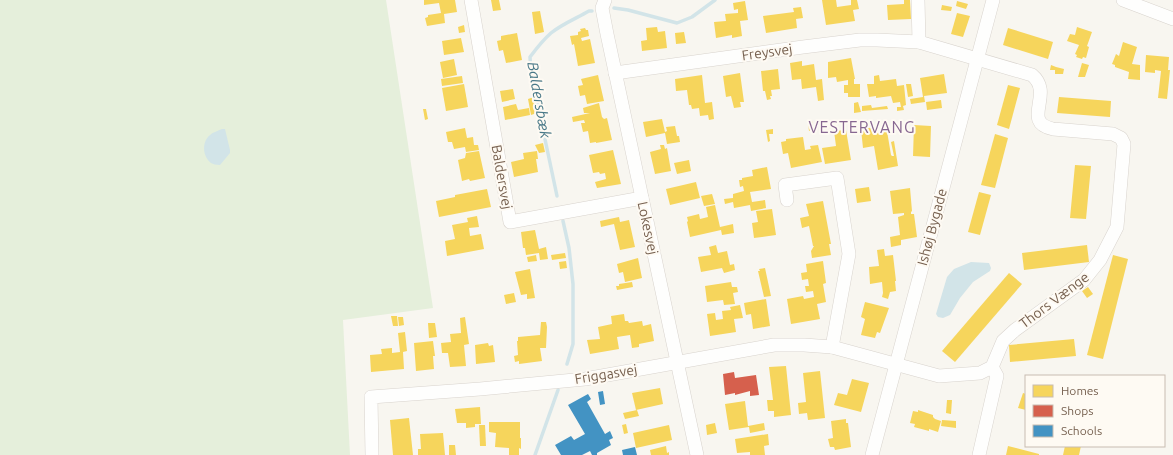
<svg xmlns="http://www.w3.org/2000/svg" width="1173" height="455" viewBox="0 0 1173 455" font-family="Ubuntu,sans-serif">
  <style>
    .green { fill: #e5efdb }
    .water { fill: #d2e4e8 }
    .homes { fill: #f6d55c }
    .shops { fill: #d6604d }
    .schools { fill: #4393c3 }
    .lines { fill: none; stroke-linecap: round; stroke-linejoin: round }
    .stream { stroke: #d2e4e8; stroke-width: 3.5 }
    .minor-casing { stroke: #d8d3cd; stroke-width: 14 }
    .minor { stroke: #fefefd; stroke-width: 13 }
    .labels { text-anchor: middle; stroke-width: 4; stroke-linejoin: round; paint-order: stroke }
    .street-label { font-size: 14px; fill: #76604f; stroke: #fefaf3 }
    .water-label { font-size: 15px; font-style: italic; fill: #4a7988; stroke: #fefaf3 }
    .quarter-label { font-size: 16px; letter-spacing: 1px; fill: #876791; stroke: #fefaf3 }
  </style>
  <rect width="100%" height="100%" fill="#f8f6f0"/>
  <polygon class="green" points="0,0 386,0 433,308 343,320 350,455 0,455"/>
  <g class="water">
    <path d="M222,129H225L230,150V153L220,165C216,165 213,164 211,163C202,156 202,141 210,135C213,132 218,131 222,129Z"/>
    <polygon points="971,262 989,263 991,268 990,271 973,282 960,298 950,315 943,318 938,317 936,314 947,277 954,269"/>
  </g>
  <g class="homes">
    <polygon points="424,0 455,0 457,12 444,14 445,23 427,26 425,18 428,17 428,15 441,13 439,3 424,5"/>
    <polygon points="491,0 499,0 501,10 493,11"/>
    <polygon points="822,0 836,0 837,7 851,5 851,0 857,0 859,9 853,10 855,21 826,25"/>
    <polygon points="904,0 910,0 911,19 888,20 887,5 904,4"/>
    <polygon points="745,1 748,20 740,21 742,36 732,38 732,35 716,38 714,22 726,21 725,14 738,13 738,9 734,10 733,3"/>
    <polygon points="957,1 968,4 966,9 956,6"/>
    <polygon points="942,5 952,7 951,11 941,10"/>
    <polygon points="801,7 803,18 796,19 797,28 766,33 763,16 794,12 793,8"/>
    <polygon points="540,11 544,32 535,34 532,12"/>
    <polygon points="957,13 970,16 963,37 951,34"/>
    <polygon points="464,25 465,32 459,33 458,27"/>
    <polygon points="657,27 658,32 665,31 667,48 642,51 641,41 647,40 646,28"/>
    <polygon points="1077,27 1092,32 1087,46 1089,47 1086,58 1083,57 1082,59 1076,57 1077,55 1075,54 1079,45 1067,41 1070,34 1075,35"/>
    <polygon points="585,28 586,30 588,30 589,36 581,38 582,41 590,39 595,63 578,66 574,44 572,45 570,36 578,35 578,32 581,31 580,29"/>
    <polygon points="1008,28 1053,42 1048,59 1003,45"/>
    <polygon points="684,32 686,43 676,44 675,33"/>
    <polygon points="517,33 522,60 506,63 503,50 499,51 497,41 501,40 501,36"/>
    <polygon points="461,38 464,52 444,55 442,41"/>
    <polygon points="1123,42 1137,47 1132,64 1140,65 1140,80 1128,79 1129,72 1115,67 1115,65 1112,64 1116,54 1119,56"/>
    <polygon points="1146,55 1169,57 1168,70 1170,70 1167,99 1158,98 1161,71 1155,70 1155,73 1145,72"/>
    <polygon points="851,58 855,79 854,79 854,84 860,84 860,97 848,97 848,93 844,93 844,85 848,85 848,80 837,82 836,77 828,78 828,62"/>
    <polygon points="454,59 457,75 443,78 440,62"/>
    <polygon points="802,61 802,66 814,64 816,80 822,79 824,100 818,101 816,87 802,89 801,79 792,80 790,63"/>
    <polygon points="1082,63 1089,65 1085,77 1078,77"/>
    <polygon points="1051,65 1056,67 1064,69 1063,74 1055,74 1055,70 1050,70"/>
    <polygon points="778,69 780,89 771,90 772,96 770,96 771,99 767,100 765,91 763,91 761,71"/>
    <polygon points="740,73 744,102 740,102 741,107 734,108 731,96 726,97 723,76"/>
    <polygon points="944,74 947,93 924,96 925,102 911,104 910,99 923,97 920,78"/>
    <polygon points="598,75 604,101 587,104 585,95 580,96 578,86 583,85 581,79"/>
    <polygon points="702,75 705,103 712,102 714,119 709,120 708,115 700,116 699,108 692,109 691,105 689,105 687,90 676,91 675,79"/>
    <polygon points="879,75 880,81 896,79 897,86 904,85 906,105 903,106 904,110 897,111 897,107 901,107 900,102 893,103 891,96 876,98 876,96 869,97 867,84 874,84 874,76"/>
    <polygon points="462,76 463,83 442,86 441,79"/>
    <polygon points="464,84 468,107 446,111 442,88"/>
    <polygon points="906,84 911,84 913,96 908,97"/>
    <polygon points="1008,85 1020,88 1009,129 997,125"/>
    <polygon points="513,89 515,99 502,102 500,91"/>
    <polygon points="534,97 537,113 531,115 528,99"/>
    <polygon points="1059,97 1111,101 1110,117 1057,113"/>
    <polygon points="941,100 942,108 927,110 926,102"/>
    <polygon points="858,102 861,112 854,113 854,103"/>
    <polygon points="599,103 602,117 604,119 607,118 612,140 596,143 596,142 590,143 588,131 583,132 581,123 585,123 584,120 573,122 572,117 590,113 584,113 583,108"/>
    <polygon points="516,104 518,110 529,108 530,115 505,120 503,107"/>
    <polygon points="871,105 872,108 887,106 888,109 862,111 862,106"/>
    <polygon points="423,109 426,109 428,119 425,120"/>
    <polygon points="662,119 665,132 667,131 666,127 675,126 677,136 679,136 680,142 667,144 665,133 646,137 643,122"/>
    <polygon points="812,121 814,130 809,131 808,122"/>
    <polygon points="914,125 931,126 930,157 913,156"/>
    <polygon points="876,127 877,133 887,131 891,155 892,156 894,156 891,142 894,141 898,166 878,170 874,146 863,148 861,129"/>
    <polygon points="465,128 467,138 473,137 474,145 478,145 479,150 466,152 465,147 454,149 452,142 448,142 446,132"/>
    <polygon points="773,129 773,134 769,134 770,141 768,142 766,130"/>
    <polygon points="846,130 851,160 825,164 822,148 836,146 834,131"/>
    <polygon points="995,134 1008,138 995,188 981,185"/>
    <polygon points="803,137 805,150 811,149 810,146 818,145 822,162 791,168 788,153 783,154 781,142 786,141 786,139"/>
    <polygon points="543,143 545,152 539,153 535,145"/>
    <polygon points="660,145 664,145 665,149 667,148 671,171 655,174 650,152 661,149"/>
    <polygon points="613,150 621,184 597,188 595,182 606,179 605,173 600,174 599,172 593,173 589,155"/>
    <polygon points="479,151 485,178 470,181 469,179 462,181 458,160 465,158 466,153"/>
    <polygon points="537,151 538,159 536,159 538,172 514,177 511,162 524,159 523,153"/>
    <polygon points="689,160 691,171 677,174 674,163"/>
    <polygon points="1075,165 1091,166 1086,219 1070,218"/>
    <polygon points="767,167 771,189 750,192 752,202 765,200 766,208 751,211 750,205 734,208 733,202 725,204 724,199 733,198 733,194 744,191 743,186 740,187 739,180 742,180 742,178 753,176 752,170"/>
    <polygon points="696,182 700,198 670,205 666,189"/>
    <polygon points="869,187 871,201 857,203 855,189"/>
    <polygon points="910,188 912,211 911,212 911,214 914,214 917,237 901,240 901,245 891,247 890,237 900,235 898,217 904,215 904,213 893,214 890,191"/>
    <polygon points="487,189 491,207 439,217 436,201 455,197 455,195"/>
    <polygon points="979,192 991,195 980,235 968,232"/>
    <polygon points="712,194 715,204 704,206 701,196"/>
    <polygon points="823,201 831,244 829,244 831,255 812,258 811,251 814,246 813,246 809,226 802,228 800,218 809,216 806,204"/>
    <polygon points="715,205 720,227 733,224 734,233 722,235 721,230 690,237 687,222 688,221 687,217 699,214 700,219 708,217 706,207"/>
    <polygon points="772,209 776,235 754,238 752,223 758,222 756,211"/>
    <polygon points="477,216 479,227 469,228 470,236 481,234 484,249 447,256 445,241 455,239 452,225 468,222 467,218"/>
    <polygon points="619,217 620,222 629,220 635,247 620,250 614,224 601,227 600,221"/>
    <polygon points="535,230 539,249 546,247 548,259 540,260 539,253 526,255 525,248 523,248 521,232"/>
    <polygon points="716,245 718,253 727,251 730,265 734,264 735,270 724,273 722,268 701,272 698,257 711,255 709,247"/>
    <polygon points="1087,245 1089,262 1024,270 1022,253"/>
    <polygon points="884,249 885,256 893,255 896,281 895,281 896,291 890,292 888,299 882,297 883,293 882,282 870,284 869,267 879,266 877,250"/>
    <polygon points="565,253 566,258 552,260 551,255"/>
    <polygon points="536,255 537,261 528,262 527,257"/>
    <polygon points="1113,255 1128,259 1103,359 1087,355"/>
    <polygon points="638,258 642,278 625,282 623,272 619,273 617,264"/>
    <polygon points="566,261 567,268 560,269 559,262"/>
    <polygon points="823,261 826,283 823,284 826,302 817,304 820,319 791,324 787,299 803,296 804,299 814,297 813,291 806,292 805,286 809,286 808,279 802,280 801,273 807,272 806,264"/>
    <polygon points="765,268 771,296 764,297 758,271 760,271 759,269"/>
    <polygon points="530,269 535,298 527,299 527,294 521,295 515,272"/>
    <polygon points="1009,273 1022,284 955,362 942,351"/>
    <polygon points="632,282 633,287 617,290 616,286 619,286 619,284"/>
    <polygon points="731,282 732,287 737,287 738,292 733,293 735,304 724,305 723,300 707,302 705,286"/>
    <polygon points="1088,287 1093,294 1087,298 1082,291"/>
    <polygon points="514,293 516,302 506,304 504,295"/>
    <polygon points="766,299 770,326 753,329 751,314 746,315 744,303"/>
    <polygon points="865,302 889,308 880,333 877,332 875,338 861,335 865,319 861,317"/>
    <polygon points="740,305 743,318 734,319 736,332 710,336 707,314 715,313 716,320 723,319 722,311 731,310 730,307"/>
    <polygon points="624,314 625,321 628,321 629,323 642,321 643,326 651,324 654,341 639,344 639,347 632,348 630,335 617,337 619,349 590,354 587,340 600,339 598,327 612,324 611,316"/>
    <polygon points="391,316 397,316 398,326 393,326"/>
    <polygon points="398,317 403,317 404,325 399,326"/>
    <polygon points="465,317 469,344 464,345 466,366 450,367 448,353 442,353 441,343 451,342 450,334 461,333 460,318"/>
    <polygon points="541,322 546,322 547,327 546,348 540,348 542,361 519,364 519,361 515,362 514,356 518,355 517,341 518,341 518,337 540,335"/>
    <polygon points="428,323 435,323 437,337 429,338"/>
    <polygon points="405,332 407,351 403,352 404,369 371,372 370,355 382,354 381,349 392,348 392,353 400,352 398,333"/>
    <polygon points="1074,339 1076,356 1010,362 1009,345"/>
    <polygon points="433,341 435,356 433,356 434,369 416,371 414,343"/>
    <polygon points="488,343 489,346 493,345 495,362 476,364 475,345"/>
    <polygon points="786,366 791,415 774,417 774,411 768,411 767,400 773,400 769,367"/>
    <polygon points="820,371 825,418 808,420 807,413 799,414 798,403 806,402 803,373"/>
    <polygon points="852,379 869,383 861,412 834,405 838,393 847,395"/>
    <polygon points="660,388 663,404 636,410 632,393"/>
    <polygon points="1023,393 1026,394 1026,410 1018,408"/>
    <polygon points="947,400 952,400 951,414 946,413"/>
    <polygon points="745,401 748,426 764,423 765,430 750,433 749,427 729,430 725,404"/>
    <polygon points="480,407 481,424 475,424 475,427 466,428 466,423 457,423 455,409"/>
    <polygon points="637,410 639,416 625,419 623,413"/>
    <polygon points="918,410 933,415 933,417 935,419 941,421 938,432 929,429 929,431 914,427 915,424 910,423 913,411 918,412"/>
    <polygon points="409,418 413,455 393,455 390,420"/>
    <polygon points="846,419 846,423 848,423 851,447 835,450 834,447 830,447 828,439 833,438 831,421"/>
    <polygon points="942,420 956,421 956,428 941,426"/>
    <polygon points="489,422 520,422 520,438 521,438 521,449 519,448 519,455 509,455 509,448 495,447 496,433 489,432"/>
    <polygon points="715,423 717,433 707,435 706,425"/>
    <polygon points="626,424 628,433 624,434 622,425"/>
    <polygon points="479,425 485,425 486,446 480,446"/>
    <polygon points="669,425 672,440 636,448 633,433"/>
    <polygon points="443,433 445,455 418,455 418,449 421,449 420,434"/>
    <polygon points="768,434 769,445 764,446 765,455 750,455 750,452 737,453 735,439"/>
    <polygon points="449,445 455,445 456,455 449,455"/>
    <polygon points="666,446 667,453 669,452 669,455 651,455 650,450"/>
    <polygon points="1008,446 1039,454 1039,455 1006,455"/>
    <polygon points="1065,446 1081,446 1079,455 1063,455"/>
  </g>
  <polygon class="shops" points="734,372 735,378 756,375 759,395 750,396 750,391 735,395 735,393 725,395 723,374"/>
  <g class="schools">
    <polygon points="603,391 605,404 600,405 598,392"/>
    <polygon points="588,394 591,399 587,402 605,434 610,431 613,438 609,440 611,445 597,453 597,455 592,455 590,451 582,455 561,455 555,445 571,436 574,440 585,434 568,405"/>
    <polygon points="635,447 637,455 623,455 622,450"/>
  </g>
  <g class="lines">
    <g class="stream">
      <polyline points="614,8 628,10 677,23 692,17 715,0"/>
      <path d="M557,196L531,73L530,57C536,49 543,40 551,33C562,24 577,18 589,11H592"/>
      <polyline points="563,221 569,248 573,284 573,344 567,364"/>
      <polyline points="535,455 558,390"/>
    </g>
    <defs>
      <g id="minor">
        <polyline points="471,0 510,222 642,198"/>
        <polyline points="605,0 602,8 607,34 697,455"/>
        <polyline points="918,0 919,42"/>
        <polyline points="1123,0 1173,19"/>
        <polyline points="787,200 785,185 837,178 849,254 832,347"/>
        <path d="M372,455L371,397L480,389L585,379L774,345H804L832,347L939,376L980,373L992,367L1003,341L1015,330L1084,280L1100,260L1117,227L1124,144L1121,138L1113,134L1053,129C1020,122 1055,94 1032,75L919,42L877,40H860L803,47L615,73"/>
        <polyline points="872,455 993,0"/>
        <polyline points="979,455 997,376 992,367"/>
      </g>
    </defs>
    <use href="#minor" class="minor-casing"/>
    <use href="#minor" class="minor"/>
  </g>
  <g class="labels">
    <g class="street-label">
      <text transform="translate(767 52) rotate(-8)" y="5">Freysvej</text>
      <text transform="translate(502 177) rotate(80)" y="5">Baldersvej</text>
      <text transform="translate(932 227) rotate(-75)" y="5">Ishøj Bygade</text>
      <text transform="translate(648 228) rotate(78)" y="5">Lokesvej</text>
      <text transform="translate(1054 300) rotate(-37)" y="5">Thors Vænge</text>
      <text transform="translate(606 374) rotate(-9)" y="5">Friggasvej</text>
    </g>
    <g class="water-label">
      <text transform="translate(539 100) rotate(80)" y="5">Baldersbæk</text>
    </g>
    <g class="quarter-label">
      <text x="862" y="133">VESTERVANG</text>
    </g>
  </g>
  <rect x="1025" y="375" width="140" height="72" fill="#fefaf3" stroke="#c8bcb1"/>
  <rect x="1033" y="385" width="20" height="12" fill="#f6d55c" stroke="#c8bcb1"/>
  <text x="1061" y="395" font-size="12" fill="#76604f">Homes</text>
  <rect x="1033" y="405" width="20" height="12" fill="#d6604d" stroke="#c8bcb1"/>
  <text x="1061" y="415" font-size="12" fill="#76604f">Shops</text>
  <rect x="1033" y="425" width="20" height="12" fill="#4393c3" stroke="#c8bcb1"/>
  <text x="1061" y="435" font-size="12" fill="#76604f">Schools</text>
</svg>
